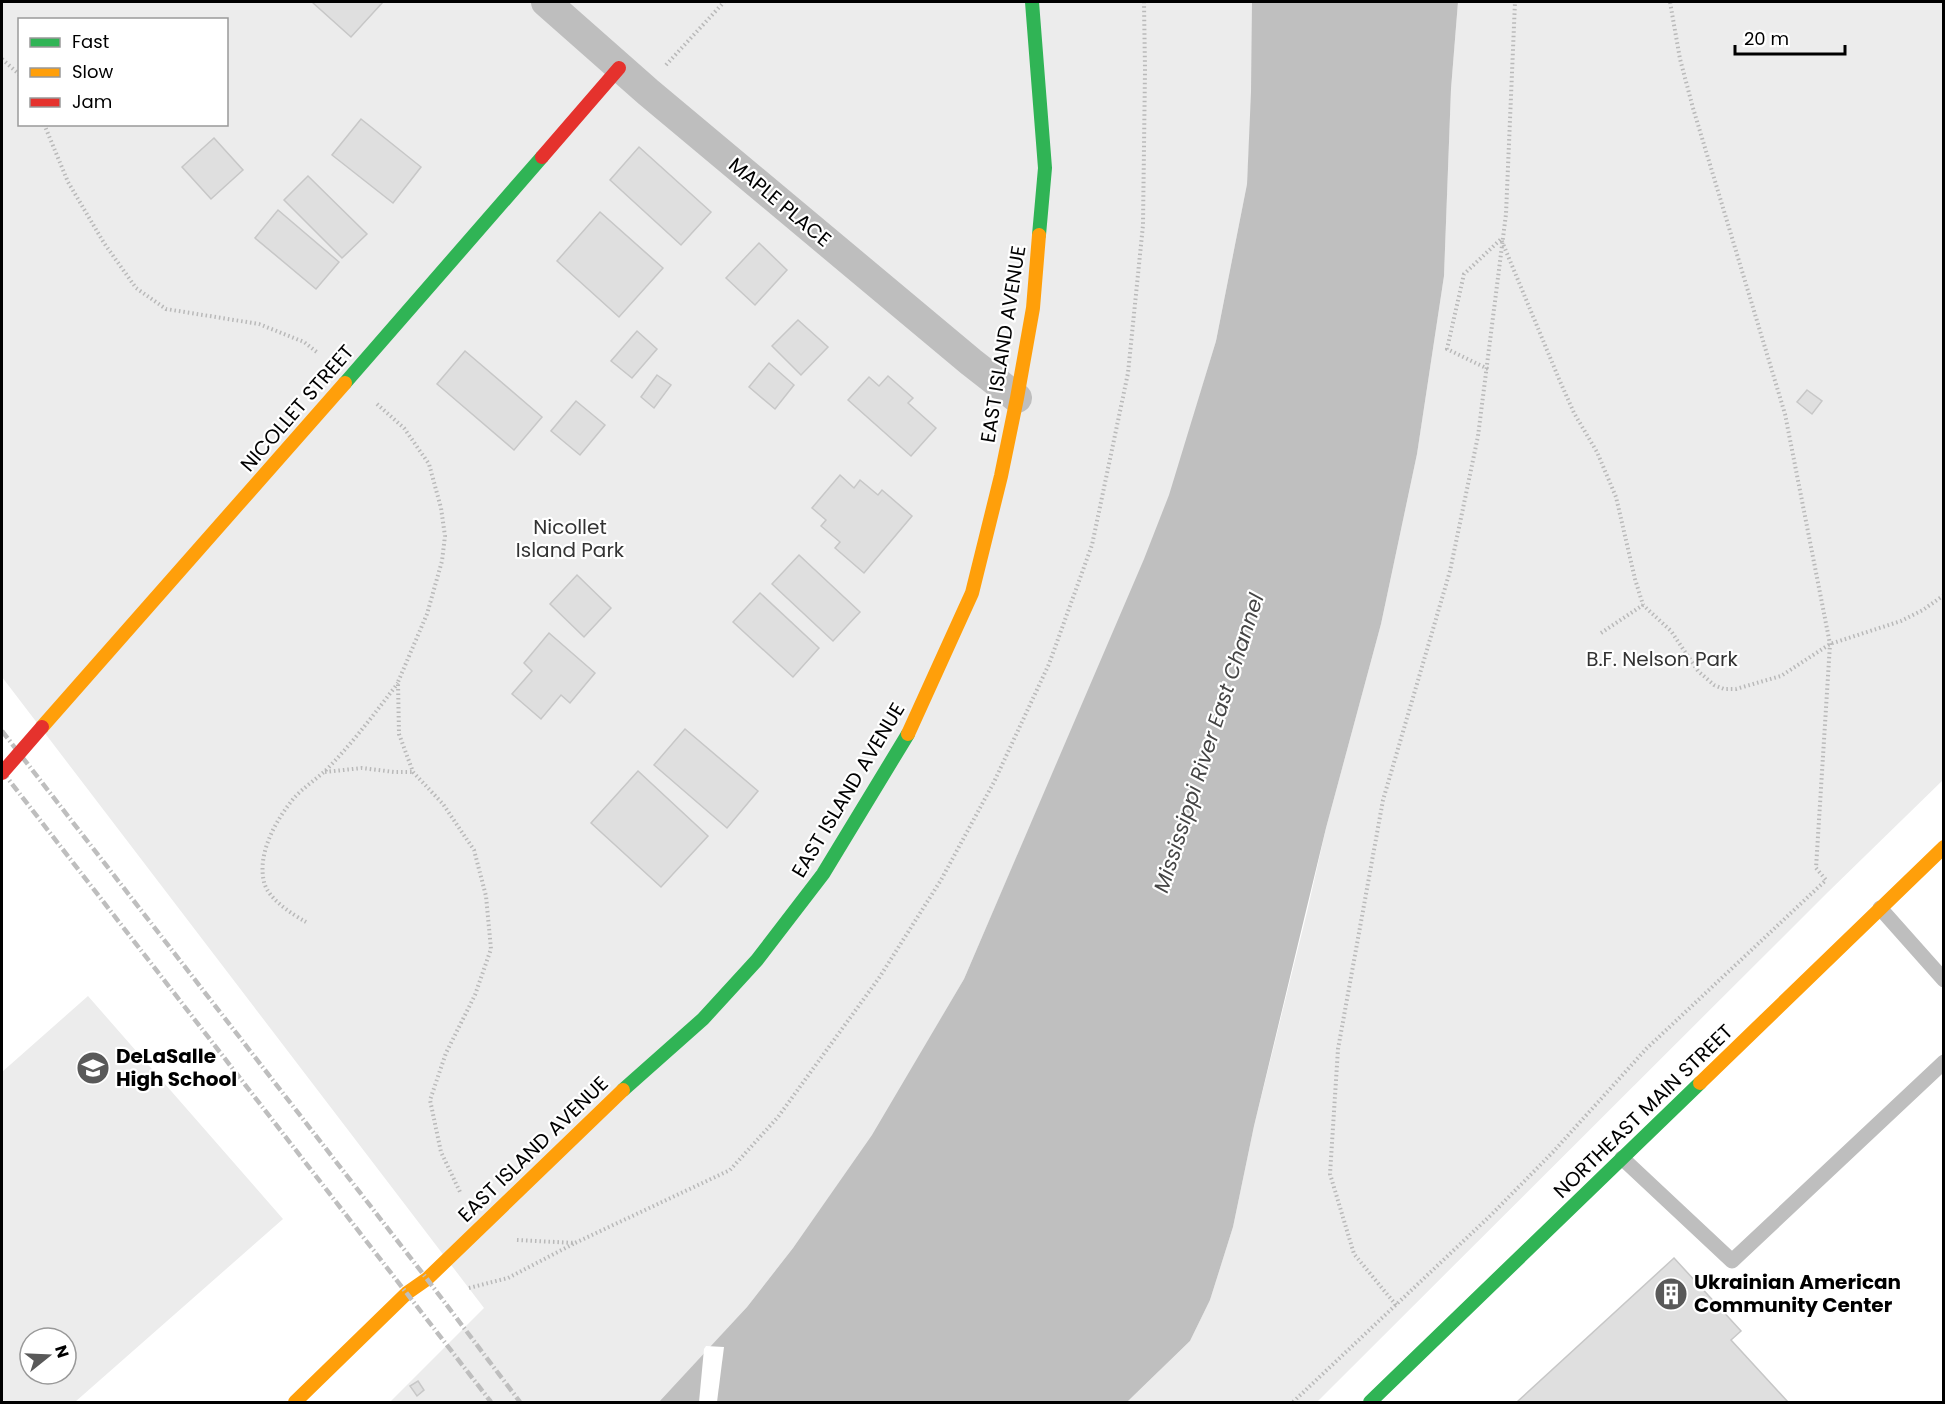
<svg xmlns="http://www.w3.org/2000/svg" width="1945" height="1404" viewBox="0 0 1945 1404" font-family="Poppins,sans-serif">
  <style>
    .green { fill: #ececec; fill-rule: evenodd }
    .water { fill: #bfbfbf }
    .pier { fill: #fff }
    .building { fill: #dfdfdf; stroke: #c7c7c7; stroke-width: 1.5 }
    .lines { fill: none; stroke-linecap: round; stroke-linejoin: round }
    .path { stroke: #b9b9b9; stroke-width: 4; stroke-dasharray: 1.5 3; stroke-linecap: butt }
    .lane { stroke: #bebebe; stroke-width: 15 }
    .street { stroke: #bebebe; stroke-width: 30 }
    .fast { stroke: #30b455; stroke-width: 14 }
    .slow { stroke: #ff9f0a; stroke-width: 14 }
    .jam { stroke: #e5322d; stroke-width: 14 }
    .rail { stroke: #bebebe; stroke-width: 4.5; stroke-dasharray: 9 3 1.5 3; stroke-linecap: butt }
    .jam-bridge { stroke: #e5322d; stroke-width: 14 }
    .labels { text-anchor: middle; stroke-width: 4.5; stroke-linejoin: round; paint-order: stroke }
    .street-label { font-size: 20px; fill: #000; stroke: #fff }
    .park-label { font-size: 20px; fill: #333; stroke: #fff }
    .poi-label { font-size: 20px; font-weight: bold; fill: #000; stroke: #fff; text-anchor: start }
    .water-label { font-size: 21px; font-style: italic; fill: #444; stroke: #fff }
  </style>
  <rect width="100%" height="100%" fill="#fff"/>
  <g class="green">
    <path d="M2,2H1252V92L1247,184L1216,341L1170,495L1145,559L964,979L873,1135L793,1248L747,1307L660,1402H390L484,1308L2,677ZM20,20H226V124H20Z"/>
    <polygon points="1458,2 1943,2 1943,780 1826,894 1317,1402 1127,1402 1190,1341 1210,1300 1233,1227 1254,1126 1307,912 1326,828 1381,624 1417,454 1444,276 1451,89"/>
    <path d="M88,996L283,1219L75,1402H2V1072ZM30,1338H66V1374H30Z"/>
  </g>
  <polygon class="water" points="1252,2 1458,2 1451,89 1444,276 1417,454 1381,624 1326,828 1254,1126 1233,1227 1210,1300 1190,1341 1127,1402 659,1402 747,1307 793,1248 872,1135 964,979 1144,559 1169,495 1216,341 1247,184 1251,92"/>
  <polygon class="pier" points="706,1346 724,1347 717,1402 699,1402 704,1349"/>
  <g class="building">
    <polygon points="312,2 383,2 351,37"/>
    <polygon points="361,119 421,167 393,203 332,155"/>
    <polygon points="214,138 243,170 211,199 182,167"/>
    <polygon points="639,147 711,212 681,245 610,180"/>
    <polygon points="308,176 367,234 342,258 284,200"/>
    <polygon points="278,210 339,262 316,289 255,238"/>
    <polygon points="600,212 663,268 619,317 557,261"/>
    <polygon points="759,243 787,270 755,305 726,278"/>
    <polygon points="798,320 828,347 801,375 772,346"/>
    <polygon points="637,331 657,349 632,378 611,361"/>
    <polygon points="465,351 542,417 514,450 437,384"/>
    <polygon points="769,363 794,385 775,409 749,387"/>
    <polygon points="657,375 671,385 654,408 641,397"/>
    <polygon points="888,376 913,398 908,403 936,428 911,456 848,400 869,377 879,386"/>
    <polygon points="1807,390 1822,401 1812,414 1797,402"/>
    <polygon points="576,401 605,425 580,455 551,431"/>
    <polygon points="840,475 854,488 860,480 878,495 882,490 912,516 864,573 835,548 840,542 821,526 826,520 812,508"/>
    <polygon points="799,555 860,612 833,641 772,584"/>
    <polygon points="577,575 611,608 584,637 550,604"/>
    <polygon points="760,593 819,648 793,677 733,622"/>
    <polygon points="549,633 595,673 570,703 561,695 541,719 512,694 532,671 524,663"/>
    <polygon points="685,729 758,791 727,828 654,765"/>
    <polygon points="638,771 708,836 661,887 591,823"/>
    <polygon points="1674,1258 1741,1331 1731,1340 1788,1402 1517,1402"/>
    <polygon points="418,1381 424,1390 417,1396 410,1386"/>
  </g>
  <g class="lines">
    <g class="path">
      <polyline points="2,59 20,75"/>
      <polyline points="666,65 724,2"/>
      <polyline points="44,124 68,182 104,243 136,288 166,309 259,324 304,342 318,353"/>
      <polyline points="1488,369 1447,349 1464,274 1501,239 1559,379 1574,413 1597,452 1616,497 1635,579 1643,605 1671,631 1698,671 1714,685 1724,689 1736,689 1781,676 1830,644 1901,621 1923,610 1944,595"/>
      <polyline points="377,404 404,428 429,464 441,508 445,536 442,561 427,614 398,682 399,734 413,772 443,804 474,850 486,896 491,949 475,995 446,1053 430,1100 441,1152 460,1192"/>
      <polyline points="1601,633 1643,605"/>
      <polyline points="325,772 362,768 394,772 413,772"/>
      <path d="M306,922C292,914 268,899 264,882C257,853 276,820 294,798C303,788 315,780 325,771C352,744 375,713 398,683"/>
      <polyline points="517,1240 575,1243 730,1170 778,1117 879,978 941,880 994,782 1049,664 1092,545 1128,373 1143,225 1145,70 1144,2"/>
      <polyline points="469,1288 508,1278 575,1243"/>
      <polyline points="1396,1305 1354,1254 1330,1174 1338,1049 1383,800 1450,571 1478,436 1506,214 1515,2"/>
      <polyline points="1293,1402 1491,1215 1553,1152 1646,1049 1826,880 1816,868 1830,644 1785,414 1693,108 1680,59 1670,2"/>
    </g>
    <g class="lane">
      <polyline points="1880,908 1944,980"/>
      <polyline points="1622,1158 1732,1261 1944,1062"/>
    </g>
    <polyline class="street" points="546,2 648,92 971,362 1017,398"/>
    <g class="fast">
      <polyline points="1032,2 1045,168 1039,235"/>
      <polyline points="345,383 542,157"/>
      <polyline points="623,1090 703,1019 757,960 823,874 908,734"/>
      <polyline points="1370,1402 1700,1083"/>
    </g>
    <g class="slow">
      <polyline points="42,727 345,383"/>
      <polyline points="908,734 972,593 1001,476 1017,398 1033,308 1039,235"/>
      <polyline points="1700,1083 1944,847"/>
      <polyline points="295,1402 407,1293 427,1279 623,1090"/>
    </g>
    <polyline class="jam" points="542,157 619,68"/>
    <g class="rail">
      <polyline points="2,731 427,1279 520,1402"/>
      <polyline points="2,771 491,1402"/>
    </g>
    <polyline class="jam-bridge" points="2,773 42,727"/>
  </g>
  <defs>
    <symbol id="school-disc" viewBox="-11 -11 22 22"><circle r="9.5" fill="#595959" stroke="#fff"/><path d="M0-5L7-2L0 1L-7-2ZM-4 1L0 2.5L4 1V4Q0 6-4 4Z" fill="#fff"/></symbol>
    <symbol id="building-disc" viewBox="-11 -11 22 22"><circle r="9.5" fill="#595959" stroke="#fff"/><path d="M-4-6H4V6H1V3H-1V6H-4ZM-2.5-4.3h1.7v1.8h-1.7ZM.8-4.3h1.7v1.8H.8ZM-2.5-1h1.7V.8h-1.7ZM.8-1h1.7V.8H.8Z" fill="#fff"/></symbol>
  </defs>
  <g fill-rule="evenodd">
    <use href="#school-disc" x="74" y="1049" width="38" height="38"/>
    <use href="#building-disc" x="1652" y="1275" width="38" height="38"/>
  </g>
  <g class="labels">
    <g class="street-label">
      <text transform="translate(780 202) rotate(40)" y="7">MAPLE PLACE</text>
      <text transform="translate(1003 344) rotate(-81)" y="7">EAST ISLAND AVENUE</text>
      <text transform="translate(297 408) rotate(-49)" y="7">NICOLLET STREET</text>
      <text transform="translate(848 790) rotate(-59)" y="7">EAST ISLAND AVENUE</text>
      <text transform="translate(1643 1111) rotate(-44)" y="7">NORTHEAST MAIN STREET</text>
      <text transform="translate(533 1149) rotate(-44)" y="7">EAST ISLAND AVENUE</text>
    </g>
    <g class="park-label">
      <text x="570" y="534">Nicollet<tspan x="570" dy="23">Island Park</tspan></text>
      <text x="1662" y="666">B.F. Nelson Park</text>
    </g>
    <g class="poi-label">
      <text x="116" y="1063">DeLaSalle<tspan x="116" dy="23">High School</tspan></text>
      <text x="1694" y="1289">Ukrainian American<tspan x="1694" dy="23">Community Center</tspan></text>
    </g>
    <g class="water-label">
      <text transform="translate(1209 743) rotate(-72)" y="7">Mississippi River East Channel</text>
    </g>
  </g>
  <rect width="1945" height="1404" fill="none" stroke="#000000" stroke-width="6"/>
  <rect x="18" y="18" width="210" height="108" fill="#ffffff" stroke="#999999" stroke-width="1.5"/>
  <rect x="30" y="38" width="30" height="9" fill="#30b455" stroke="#999999" stroke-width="1.5"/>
  <text x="72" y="48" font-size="18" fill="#000000">Fast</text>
  <rect x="30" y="68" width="30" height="9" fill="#ff9f0a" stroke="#999999" stroke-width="1.5"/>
  <text x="72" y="78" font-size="18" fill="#000000">Slow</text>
  <rect x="30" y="98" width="30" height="9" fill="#e5322d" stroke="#999999" stroke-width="1.5"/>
  <text x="72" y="108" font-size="18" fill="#000000">Jam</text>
  <g transform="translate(48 1356) rotate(72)"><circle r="28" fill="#ffffff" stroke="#999999" stroke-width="1.5"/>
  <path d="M0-4.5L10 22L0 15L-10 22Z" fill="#595959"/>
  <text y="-9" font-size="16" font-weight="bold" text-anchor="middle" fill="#000000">N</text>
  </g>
  <path d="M1735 45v9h110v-9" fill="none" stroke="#000000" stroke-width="3"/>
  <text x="1744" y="45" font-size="18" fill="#000000" stroke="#ffffff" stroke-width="4.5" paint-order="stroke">20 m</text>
</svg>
